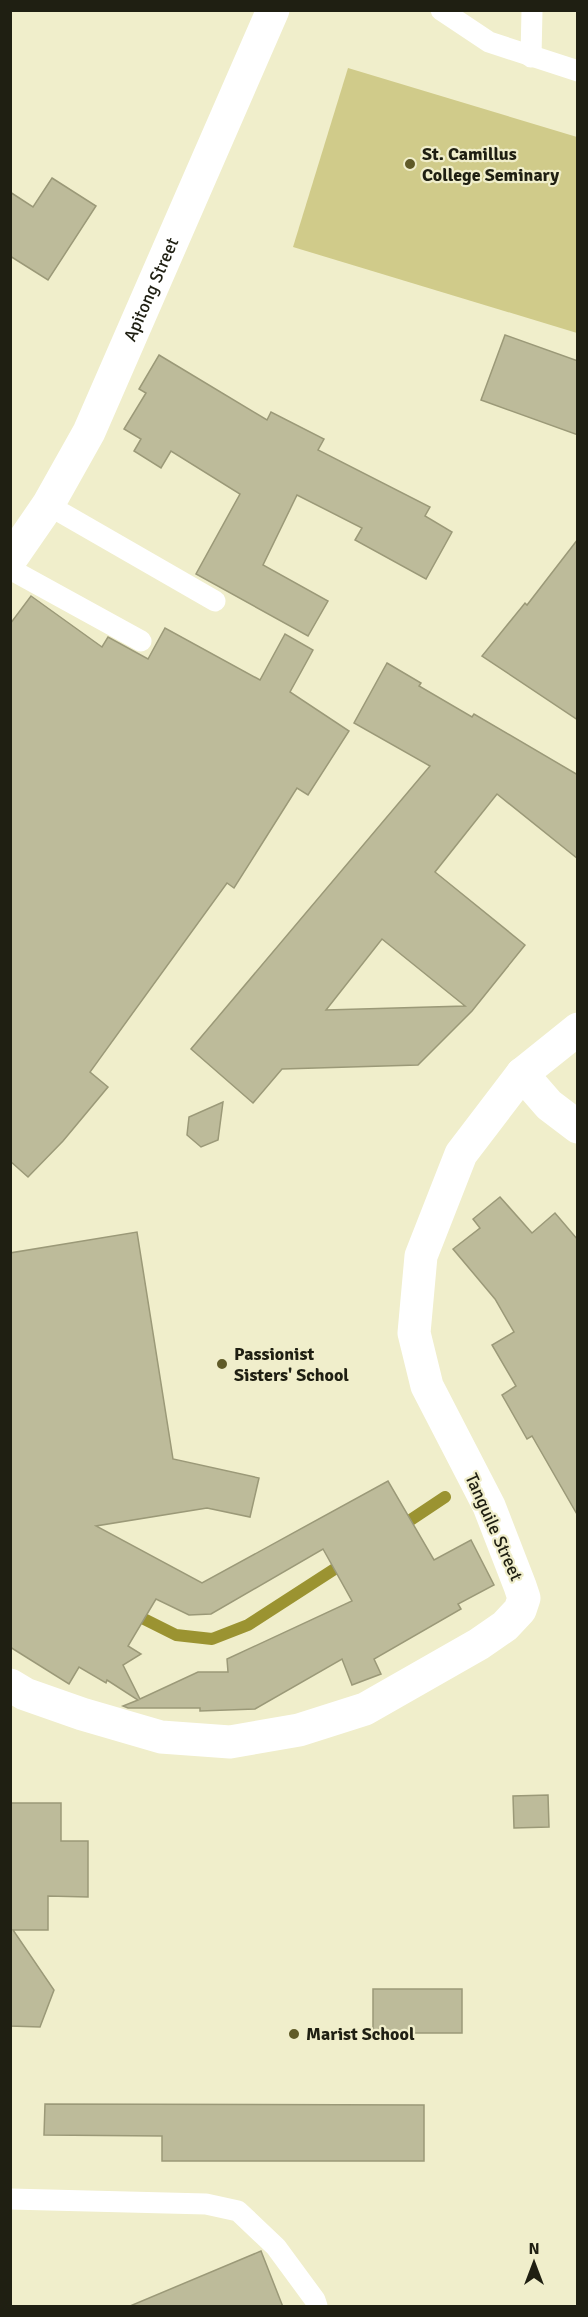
<svg xmlns="http://www.w3.org/2000/svg" width="588" height="2317" viewBox="0 0 588 2317" font-family="Signika,sans-serif">
  <style>
    .pitch { fill: #d0cb8a }
    .lines { fill: none; stroke-linecap: round; stroke-linejoin: round }
    .stream { stroke: #9b9331; stroke-width: 12 }
    .building { fill: #bdbb9a; stroke: #9b9978; stroke-width: 1.5; fill-rule: evenodd }
    .service { stroke: #fff; stroke-width: 21 }
    .minor { stroke: #fff; stroke-width: 33 }
    .poi-dot { fill: #605b28; stroke: #f0eecb; stroke-width: 2 }
    .labels { text-anchor: middle; stroke-width: 4.5; stroke-linejoin: round; paint-order: stroke }
    .poi-label { font-size: 18px; font-weight: bold; fill: #1f1f12; stroke: #f0eecb; text-anchor: start }
    .street-label { font-size: 18px; fill: #1f1f12; stroke: #f0eecb }
  </style>
  <rect width="100%" height="100%" fill="#f0eecb"/>
  <polygon class="pitch" points="348,68 577,137 577,333 293,247"/>
  <g class="lines">
    <g class="stream">
      <polyline points="397,1529 445,1497"/>
      <polyline points="130,1612 176,1635 212,1639 248,1625 347,1561"/>
    </g>
  </g>
  <g class="building">
    <polygon points="52,178 96,206 48,280 10,256 10,192 33,207"/>
    <polygon points="505,335 578,361 578,435 481,400"/>
    <polygon points="159,355 267,420 271,412 324,439 318,450 430,507 425,516 452,532 426,579 355,540 362,528 297,495 263,565 328,601 308,636 196,574 240,494 171,451 161,468 134,451 141,439 124,429 146,393 139,389"/>
    <polygon points="578,539 578,720 482,656 525,603 527,605"/>
    <polygon points="31,596 102,647 108,637 148,659 165,628 260,680 285,634 313,650 290,692 349,731 308,795 297,788 234,888 227,883 90,1072 108,1087 63,1141 28,1177 10,1161 10,624"/>
    <path d="M387,663L421,683L419,686L472,717L474,714L578,775V859L497,794L435,872L525,945L472,1011L418,1065L282,1069L253,1103L191,1049L430,766L354,723ZM382,939L465,1006L326,1010Z"/>
    <polygon points="223,1102 218,1140 201,1147 187,1135 189,1117"/>
    <polygon points="500,1197 532,1233 555,1213 578,1240 578,1516 532,1436 527,1439 502,1395 516,1386 492,1345 514,1332 495,1299 453,1249 480,1228 473,1219"/>
    <path d="M137,1232L173,1459L259,1478L250,1517L207,1508L96,1526L202,1583L388,1481L434,1560L471,1540L494,1585L458,1604L461,1609L374,1659L381,1674L352,1685L342,1659L255,1709L200,1711V1708H128L123,1706L138,1700L107,1680L106,1683L79,1667L69,1684L10,1647V1253ZM323,1549L352,1601L227,1659L228,1672H198L140,1699L123,1665L141,1654L128,1646L156,1599L189,1615L211,1614Z"/>
    <polygon points="548,1795 549,1827 514,1828 513,1796"/>
    <polygon points="10,1803 61,1803 61,1841 88,1841 88,1897 48,1896 48,1930 13,1930 54,1990 40,2027 10,2026"/>
    <rect x="373" y="1989" width="89" height="44"/>
    <polygon points="45,2104 424,2105 424,2161 162,2161 162,2136 44,2135"/>
    <polygon points="261,2251 283,2307 130,2307 130,2306"/>
  </g>
  <g class="lines">
    <g class="service">
      <polyline points="441,10 489,42 578,71"/>
      <polyline points="531,57 532,10"/>
      <polyline points="48,505 215,601"/>
      <polyline points="10,569 141,641"/>
      <polyline points="10,2199 206,2204 238,2211 276,2247 315,2300 317,2306"/>
    </g>
    <g class="minor">
      <path id="s1" d="M10,560L48,505L89,432L273,10"/>
      <polyline points="522,1074 549,1105 578,1127"/>
      <polyline points="10,1685 25,1694 82,1714 161,1737 230,1742 299,1730 365,1709 479,1644 505,1626 520,1610 524,1598 520,1586 489,1506 427,1386 414,1333 421,1256 461,1154 522,1074 578,1029"/>
    </g>
  </g>
  <g class="poi-dot">
    <circle cx="410" cy="164" r="6"/>
    <circle cx="222" cy="1364" r="6"/>
    <circle cx="294" cy="2034" r="6"/>
  </g>
  <g class="labels">
    <g class="poi-label">
      <text x="422" y="160">St. Camillus<tspan x="422" dy="21">College Seminary</tspan></text>
      <text x="234" y="1360">Passionist<tspan x="234" dy="21">Sisters' School</tspan></text>
      <text x="306" y="2040">Marist School</text>
    </g>
    <g class="street-label">
      <text dy="6" stroke="none"><textPath href="#s1" startOffset="306">Apitong Street</textPath></text>
      <text transform="translate(494 1527) rotate(66)" y="6">Tanguile Street</text>
    </g>
  </g>
  <rect width="588" height="2317" fill="none" stroke="#1f1f12" stroke-width="24"/>
  <g transform="translate(534 2263)" stroke="#f0eecb" stroke-width="4.5" paint-order="stroke">
  <path d="M0-4.5L10 22L0 15L-10 22Z" fill="#1f1f12"/>
  <text y="-9" font-size="16" font-weight="bold" text-anchor="middle" fill="#1f1f12">N</text>
  </g>
</svg>
